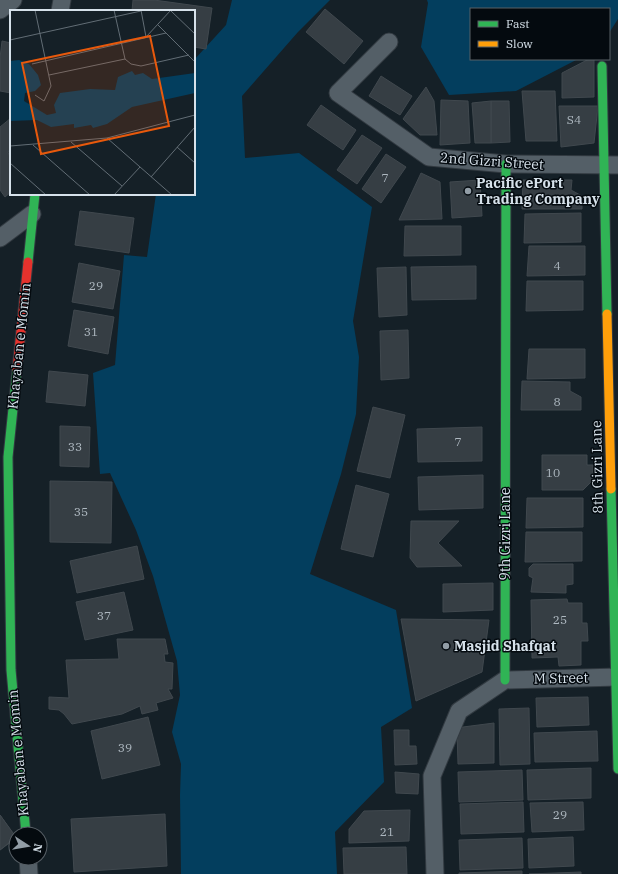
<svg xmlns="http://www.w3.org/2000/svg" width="618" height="874" viewBox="0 0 618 874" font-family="'IBM Plex Serif',serif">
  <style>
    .green { fill: #033e5e }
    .building { fill: #363e44; stroke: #40484e }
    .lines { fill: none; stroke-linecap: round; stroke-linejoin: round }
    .street-casing { stroke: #323a41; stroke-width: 19 }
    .fast-casing { stroke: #323a41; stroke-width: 11 }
    .slow-casing { stroke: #323a41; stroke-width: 11 }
    .jam-casing { stroke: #323a41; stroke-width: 11 }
    .street { stroke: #545f67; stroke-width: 17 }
    .fast { stroke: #30b455; stroke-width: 9 }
    .slow { stroke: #ff9f0a; stroke-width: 9 }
    .jam { stroke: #e5322d; stroke-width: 9 }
    .poi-dot { fill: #929da6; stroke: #040a0f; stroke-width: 1.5 }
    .labels { text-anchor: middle; stroke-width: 3; stroke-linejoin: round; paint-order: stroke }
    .number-label { font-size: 12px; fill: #aeb8c0 }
    .street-label { font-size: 14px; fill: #d6e1ea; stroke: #040a0f }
    .poi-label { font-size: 14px; font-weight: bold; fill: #d6e1ea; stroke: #040a0f; text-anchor: start }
    .inset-road { fill: none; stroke: #626d75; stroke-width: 1 }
    .view { fill: #e8590c; fill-opacity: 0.15; stroke: #e8590c; stroke-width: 2 }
    .inset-edge { fill: none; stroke: #d6e1ea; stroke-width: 2 }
  </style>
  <rect width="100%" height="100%" fill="#152027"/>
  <g class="green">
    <polygon points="232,0 330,0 298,32 242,96 245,158 299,153 372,207 353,321 359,357 356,414 341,474 310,574 396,610 412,708 381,727 384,782 335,832 337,874 181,874 180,795 181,764 172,732 180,695 177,661 153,576 136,530 110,473 100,474 93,373 115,365 124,255 147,257 156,194 194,194 194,60 226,25"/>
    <polygon points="427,0 618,0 618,19 609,33 609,9 471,9 471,59 578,59 516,91 449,95 421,47 428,3"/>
  </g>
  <g class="building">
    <polygon points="133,0 154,0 212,8 206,49 194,47 194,11 132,11"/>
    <polygon points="325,9 363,41 344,64 306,32"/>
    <polygon points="2,41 11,43 11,93 0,91 0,58"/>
    <polygon points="589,59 594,59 594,97 562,98 562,73"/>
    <polygon points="381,76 412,96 400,115 369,96"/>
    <polygon points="426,87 434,101 437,135 420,135 403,119"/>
    <polygon points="522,91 555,91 557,141 526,141"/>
    <polygon points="441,100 468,101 470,143 440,145"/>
    <polygon points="491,101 509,101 510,142 491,143"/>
    <polygon points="491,101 491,143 475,143 472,103"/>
    <polygon points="321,105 356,130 343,150 307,125"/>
    <polygon points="559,106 598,106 594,143 561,147"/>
    <polygon points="11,118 11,148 8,152 11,160 11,192 5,197 0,190 0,127"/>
    <polygon points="362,135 382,148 357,184 337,170"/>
    <polygon points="386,154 406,167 381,203 362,189"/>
    <polygon points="421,173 440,182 442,219 399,220"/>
    <polygon points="480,180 482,216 452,218 450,182"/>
    <polygon points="523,180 572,180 571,190 582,196 582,209 522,209"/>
    <polygon points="80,211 134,218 129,253 75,245"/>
    <polygon points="581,213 581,242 524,243 525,214"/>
    <polygon points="405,226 461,226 461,255 404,256"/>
    <polygon points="529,246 585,246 585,275 527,276"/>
    <polygon points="79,263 120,271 113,309 72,302"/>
    <polygon points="476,266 476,299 412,300 411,267"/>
    <polygon points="406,267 407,315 379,317 377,268"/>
    <polygon points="527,281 583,281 583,310 526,311"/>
    <polygon points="74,310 114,317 108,354 68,346"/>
    <polygon points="408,330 409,378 381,380 380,331"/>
    <polygon points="529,349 585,349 585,378 527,379"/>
    <polygon points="49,371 88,375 85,406 46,402"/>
    <polygon points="522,381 570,382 570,391 581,397 581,410 521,410"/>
    <polygon points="373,407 405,415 390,478 357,471"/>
    <polygon points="60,426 90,427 89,467 60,466"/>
    <polygon points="482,427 482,461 418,462 417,429"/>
    <polygon points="542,455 587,455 587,465 593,465 593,480 583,490 542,490"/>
    <polygon points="483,475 483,508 419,510 418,477"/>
    <polygon points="50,481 112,482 111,543 50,542"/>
    <polygon points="356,485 389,494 373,557 341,549"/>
    <polygon points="527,498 583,498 583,527 526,528"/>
    <polygon points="411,521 459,521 438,543 462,566 417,567 410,558"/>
    <polygon points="526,532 582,532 582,561 525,562"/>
    <polygon points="137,546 144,579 77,593 70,561"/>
    <polygon points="533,564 573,564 573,584 566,585 566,593 531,592 533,578 529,576 529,568"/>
    <polygon points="493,583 493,610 443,612 443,584"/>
    <polygon points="124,592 133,630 85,640 76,602"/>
    <polygon points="567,599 568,603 582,603 582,623 587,623 588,641 581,641 581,665 559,666 558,657 532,658 531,600"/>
    <polygon points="401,619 489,620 482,672 416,701"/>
    <polygon points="117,639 165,639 168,654 164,654 165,662 173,663 172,689 168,689 173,698 156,703 158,710 142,714 140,706 122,714 72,724 64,714 59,710 49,709 49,697 69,698 66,660 119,659"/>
    <polygon points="588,697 589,725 537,727 536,698"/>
    <polygon points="529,708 530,764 500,765 499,709"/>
    <polygon points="148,717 160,765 102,779 91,731"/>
    <polygon points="494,723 494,763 458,764 457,732 463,727"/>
    <polygon points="394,730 409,730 409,746 416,746 417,764 395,765"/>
    <polygon points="597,731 598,761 535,762 534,733"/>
    <polygon points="591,768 591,798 528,800 527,770"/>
    <polygon points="522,770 523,800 459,802 458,772"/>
    <polygon points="395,772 419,774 418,794 396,793"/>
    <polygon points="523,802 524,832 461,834 460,804"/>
    <polygon points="583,802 584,830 532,832 530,803"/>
    <polygon points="410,810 409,841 349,843 349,829 364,811"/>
    <polygon points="165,814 167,866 74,872 71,819"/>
    <polygon points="0,815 16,838 0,850"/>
    <polygon points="0,815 16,837 0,850"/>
    <polygon points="573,837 574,866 529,868 528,839"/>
    <polygon points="522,838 523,868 460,870 459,840"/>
    <polygon points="406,847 407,874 344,874 343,848"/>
    <polygon points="522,871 522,874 459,874 459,873"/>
    <polygon points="581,872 581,874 529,874"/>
  </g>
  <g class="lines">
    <defs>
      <g id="street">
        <polyline points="0,10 13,0"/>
        <polyline points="60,11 62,0"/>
        <polyline points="389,42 338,93 429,157 506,164 618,165"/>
        <polyline points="0,238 32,214"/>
        <polyline points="28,858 29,874"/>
        <polyline points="435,874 432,776 459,711 505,680 618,677"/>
      </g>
      <g id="fast">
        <polyline points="602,66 607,314"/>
        <polyline points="28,262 35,194"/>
        <polyline points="17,370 8,457 11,670 26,834"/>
        <polyline points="611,489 618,769"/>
        <polyline points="505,680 506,164"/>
      </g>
      <polyline id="slow" points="607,314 611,489"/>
      <polyline id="jam" points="17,370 28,262"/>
    </defs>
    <use href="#street" class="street-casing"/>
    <use href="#fast" class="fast-casing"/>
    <use href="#slow" class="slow-casing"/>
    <use href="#jam" class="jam-casing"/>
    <use href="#street" class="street"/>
    <use href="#fast" class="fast"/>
    <use href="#slow" class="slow"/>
    <use href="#jam" class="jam"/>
  </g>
  <g class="poi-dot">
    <circle cx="468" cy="191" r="4"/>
    <circle cx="446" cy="646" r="4"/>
  </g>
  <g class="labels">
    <g class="number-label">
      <text x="574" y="124">S4</text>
      <text x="385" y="182">7</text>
      <text x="557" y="270">4</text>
      <text x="96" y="290">29</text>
      <text x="91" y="336">31</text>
      <text x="557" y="406">8</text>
      <text x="458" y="446">7</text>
      <text x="75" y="451">33</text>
      <text x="553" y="477">10</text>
      <text x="81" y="516">35</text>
      <text x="104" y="620">37</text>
      <text x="560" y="624">25</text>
      <text x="125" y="752">39</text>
      <text x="560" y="819">29</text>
      <text x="387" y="836">21</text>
    </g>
    <g class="street-label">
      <text transform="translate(492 161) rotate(4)" y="5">2nd Gizri Street</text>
      <text transform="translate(19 346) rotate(-84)" y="5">Khayaban e Momin</text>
      <text transform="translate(597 467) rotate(-91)" y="5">8th Gizri Lane</text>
      <text transform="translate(505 534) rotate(-90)" y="5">9th Gizri Lane</text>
      <text transform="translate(561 678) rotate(-1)" y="5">M Street</text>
      <text transform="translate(18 753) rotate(-95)" y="5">Khayaban e Momin</text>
    </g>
    <g class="poi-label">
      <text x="476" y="188">Pacific ePort<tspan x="476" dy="16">Trading Company</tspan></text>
      <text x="454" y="651">Masjid Shafqat</text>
    </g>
  </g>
  <g transform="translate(10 10)">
    <rect width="185" height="185" fill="#152027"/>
    <path d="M9,50L19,54L28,65L31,75L25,81L15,83L14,91L37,105L46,103L44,95L50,83L80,79L105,80L108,67L122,61L125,65L133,63L142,69L185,63V83L122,97L97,114L83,118L81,115L64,118V114L41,117L27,110L0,111V51Z" fill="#033e5e"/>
    <path class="inset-road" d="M25,0L41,76L34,91L25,85M104,0L115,49M131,0L136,27M161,1L185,24M148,15L185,52M136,27L161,0M0,30L131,1M115,49L121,54L131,56L179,45M22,54L156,23M39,65L115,49M97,128L162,185M61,132L112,176M23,135L80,185M0,136L97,128L185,105M167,137L185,153M0,153L36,185M141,167L185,117M104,185L130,157"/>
    <path class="view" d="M140,26L159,116L31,144L12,53Z"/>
    <rect width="185" height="185" class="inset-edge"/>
  </g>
  <rect x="470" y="8" width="140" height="52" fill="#040a0f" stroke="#586067"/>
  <rect x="478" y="21" width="20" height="6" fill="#30b455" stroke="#586067"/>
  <text x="506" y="28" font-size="12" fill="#d6e1ea">Fast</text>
  <rect x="478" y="41" width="20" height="6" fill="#ff9f0a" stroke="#586067"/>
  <text x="506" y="48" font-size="12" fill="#d6e1ea">Slow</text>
  <g transform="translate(28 846) rotate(102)"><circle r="19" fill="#040a0f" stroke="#586067"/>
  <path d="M0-3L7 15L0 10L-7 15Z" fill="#929da6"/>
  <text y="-6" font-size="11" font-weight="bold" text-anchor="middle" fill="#d6e1ea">N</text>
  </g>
</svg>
